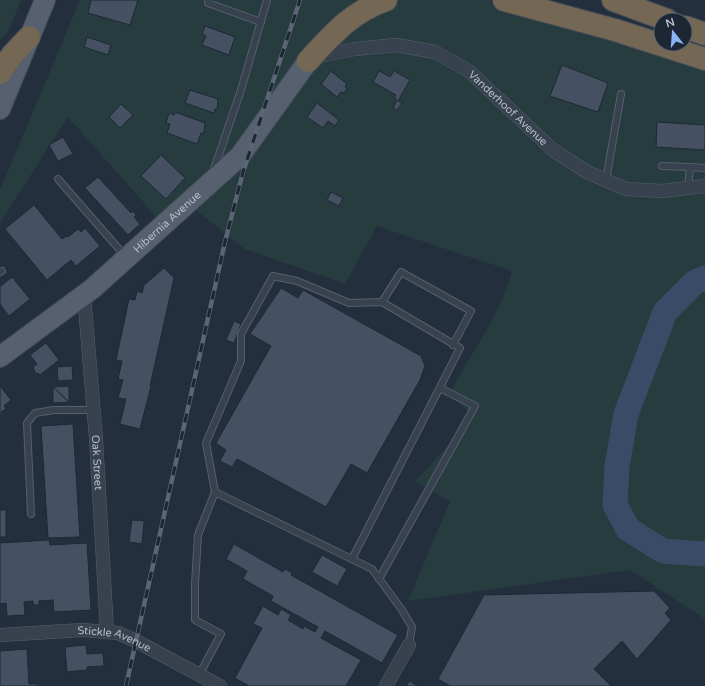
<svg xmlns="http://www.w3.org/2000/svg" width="705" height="686" viewBox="0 0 705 686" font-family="'Varela Round',sans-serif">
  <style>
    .green { fill: #263c3f }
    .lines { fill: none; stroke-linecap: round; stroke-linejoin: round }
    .river { stroke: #394c67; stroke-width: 25 }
    .building { fill: #455162; stroke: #1f2835 }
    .service-casing { stroke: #565f6c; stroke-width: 8 }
    .minor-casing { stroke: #565f6c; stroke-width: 14 }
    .primary-casing { stroke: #414a57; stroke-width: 22 }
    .motorway-casing { stroke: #434c59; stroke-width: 24 }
    .service { stroke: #38414e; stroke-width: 6 }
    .minor { stroke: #38414e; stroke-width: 13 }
    .primary { stroke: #56606e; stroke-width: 20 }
    .motorway { stroke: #746855; stroke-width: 22 }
    .rail-casing { stroke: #5a6575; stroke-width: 4.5 }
    .rail { stroke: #1d2633; stroke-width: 3; stroke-dasharray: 9; stroke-linecap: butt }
    .labels { text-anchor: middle; stroke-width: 3.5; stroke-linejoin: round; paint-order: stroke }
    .street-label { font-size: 11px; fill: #b4bcc9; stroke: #1d2633 }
  </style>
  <rect width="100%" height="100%" fill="#242f3e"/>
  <g class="green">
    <polygon points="0,0 21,0 8,32 0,39"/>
    <path d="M80,0H524L705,68V619L630,570L408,601L450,501L415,482L474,417L450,394C470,353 501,315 512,271L377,226L345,284L245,249L192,207L168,230L68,117L0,223V190Z"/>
  </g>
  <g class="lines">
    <polyline class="river" points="705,278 695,282 665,312 626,414 617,466 615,505 628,529 663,551 705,554"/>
  </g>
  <g class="building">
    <polygon points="91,0 138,0 130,25 88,13"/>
    <polygon points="205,26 235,37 229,55 202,45 206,36 202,34"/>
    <polygon points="87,37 111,45 108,55 84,47"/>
    <polygon points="562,65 608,83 598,112 550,96"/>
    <polygon points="331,71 347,84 345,87 347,89 344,93 341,92 337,97 321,84"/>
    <polygon points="379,71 390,77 394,71 410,80 398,101 402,103 397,110 393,108 397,100 394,98 396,95 373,82"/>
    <polygon points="190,90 218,99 217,109 215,109 214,113 185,103"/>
    <polygon points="317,103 339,120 335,126 328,121 323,128 307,117"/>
    <polygon points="121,104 133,115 120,128 109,117"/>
    <polygon points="175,112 205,123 204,133 201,133 197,144 167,133 170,124 166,123 169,113 174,115"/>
    <polygon points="657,122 705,125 705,150 656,147"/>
    <polygon points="63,137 73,154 58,161 49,145"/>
    <polygon points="161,155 185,178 166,199 141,176"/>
    <polygon points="98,177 131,213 133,211 136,215 134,217 140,224 128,235 85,188"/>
    <polygon points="331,192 343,198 339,206 327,200"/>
    <polygon points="34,205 62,239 67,236 68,237 78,229 81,232 85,228 100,246 76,266 71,260 47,280 5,229"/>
    <polygon points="164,268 174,278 150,386 151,386 140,429 120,424 126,399 118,398 123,380 118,379 122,361 116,360 129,299 135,300 137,291 142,293 144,285"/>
    <polygon points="12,277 30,299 9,316 0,304 0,284 1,286"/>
    <polygon points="281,288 298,298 303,290 421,356 425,366 420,380 367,473 351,464 326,507 237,459 232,467 220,461 226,450 216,443 271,346 250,334"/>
    <polygon points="234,321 241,324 234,343 226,340"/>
    <polygon points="46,343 59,360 40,375 38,373 36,374 33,367 37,364 30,355"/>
    <polygon points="72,366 73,380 58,381 57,367"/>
    <polygon points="0,386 11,400 4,406 6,409 1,412 2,414 0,416"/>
    <polygon points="69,386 69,402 53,387"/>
    <polygon points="53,387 69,402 53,403"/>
    <polygon points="73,424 80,537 48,538 41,426"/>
    <rect x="0" y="510" width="6" height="27"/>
    <polygon points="132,520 144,521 142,544 129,542"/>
    <polygon points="49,540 50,545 87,543 91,610 54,612 53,600 39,601 39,605 34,605 33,601 24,602 25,615 7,616 6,603 0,604 0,543"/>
    <polygon points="234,544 283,572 285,569 292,573 291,575 398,635 382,663 325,631 321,638 361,660 346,686 249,686 235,678 262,628 253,624 263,606 278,615 281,609 291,615 288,620 303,629 304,626 315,632 318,627 271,601 273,596 243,579 247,571 226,559"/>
    <polygon points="322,555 347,569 337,586 312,572"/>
    <polygon points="654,591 670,608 665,613 671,620 637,659 622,641 594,669 611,686 450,686 438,679 484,595"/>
    <polygon points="86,645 87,654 103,653 104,666 87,667 87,670 67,672 65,647"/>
    <polygon points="27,649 29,684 38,684 38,686 0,686 0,651"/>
    <polygon points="409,681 418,686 407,686"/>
  </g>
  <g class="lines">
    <defs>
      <g id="service">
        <polyline points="208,0 208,3 261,22"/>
        <polyline points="662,166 690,167"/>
        <polyline points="213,172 241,90 267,0"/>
        <polyline points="58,179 125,256"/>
        <polyline points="606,180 621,94"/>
        <polyline points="688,188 690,167 705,168"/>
        <polyline points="0,272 2,271"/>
        <polyline points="382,302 401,272 471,311 453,345"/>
        <polyline points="215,492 206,443 241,361 241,334 273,276 297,281 349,303 382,302 460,348 352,559"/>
        <polyline points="31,514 27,423 35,413 54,410 94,410"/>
        <polyline points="379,579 475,406 440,388"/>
        <polyline points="199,675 221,634 195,620 195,584 198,535 215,492 372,569 402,610 412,627 409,645"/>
      </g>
      <g id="minor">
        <path id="s1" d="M313,59L319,56L355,49L396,45L435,52L469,71L553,150L587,172L626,189L663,191L705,186"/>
        <path id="s2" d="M84,295L96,439L107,631"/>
        <path id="s3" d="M0,635L83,630L118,633L136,641L220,686"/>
        <polyline points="386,686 409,645"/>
      </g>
      <g id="primary">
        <polyline points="0,109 45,0"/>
        <path id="s4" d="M0,357L92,289L240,156L308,61"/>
      </g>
      <g id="motorway">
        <polyline points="504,0 615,30 705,59"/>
        <polyline points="613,0 667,20"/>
        <polyline points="685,27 705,34"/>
        <path d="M308,61C332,35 351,12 386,0"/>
        <polyline points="0,73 12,55 29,37"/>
      </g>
    </defs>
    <use href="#service" class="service-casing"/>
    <use href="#minor" class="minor-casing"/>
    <use href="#primary" class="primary-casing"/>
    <use href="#motorway" class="motorway-casing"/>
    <use href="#service" class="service"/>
    <use href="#minor" class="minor"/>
    <use href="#primary" class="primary"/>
    <use href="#motorway" class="motorway"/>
    <defs>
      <polyline id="rail" points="126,686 225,242 243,172 300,0"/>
    </defs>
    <use href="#rail" class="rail-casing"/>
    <use href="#rail" class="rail"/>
  </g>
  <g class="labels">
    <g class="street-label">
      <text dy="4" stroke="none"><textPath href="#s1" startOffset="217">Vanderhoof Avenue</textPath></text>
      <text dy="4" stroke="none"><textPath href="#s4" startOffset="215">Hibernia Avenue</textPath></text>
      <text dy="4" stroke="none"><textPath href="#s2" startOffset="168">Oak Street</textPath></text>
      <text dy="4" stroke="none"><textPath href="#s3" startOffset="116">Stickle Avenue</textPath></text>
    </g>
  </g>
  <g transform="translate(673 32) rotate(343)"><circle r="19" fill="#1d2633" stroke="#59626f"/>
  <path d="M0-3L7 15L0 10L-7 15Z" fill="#8ab4f8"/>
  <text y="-6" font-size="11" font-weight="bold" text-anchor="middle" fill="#b4bcc9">N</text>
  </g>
</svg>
